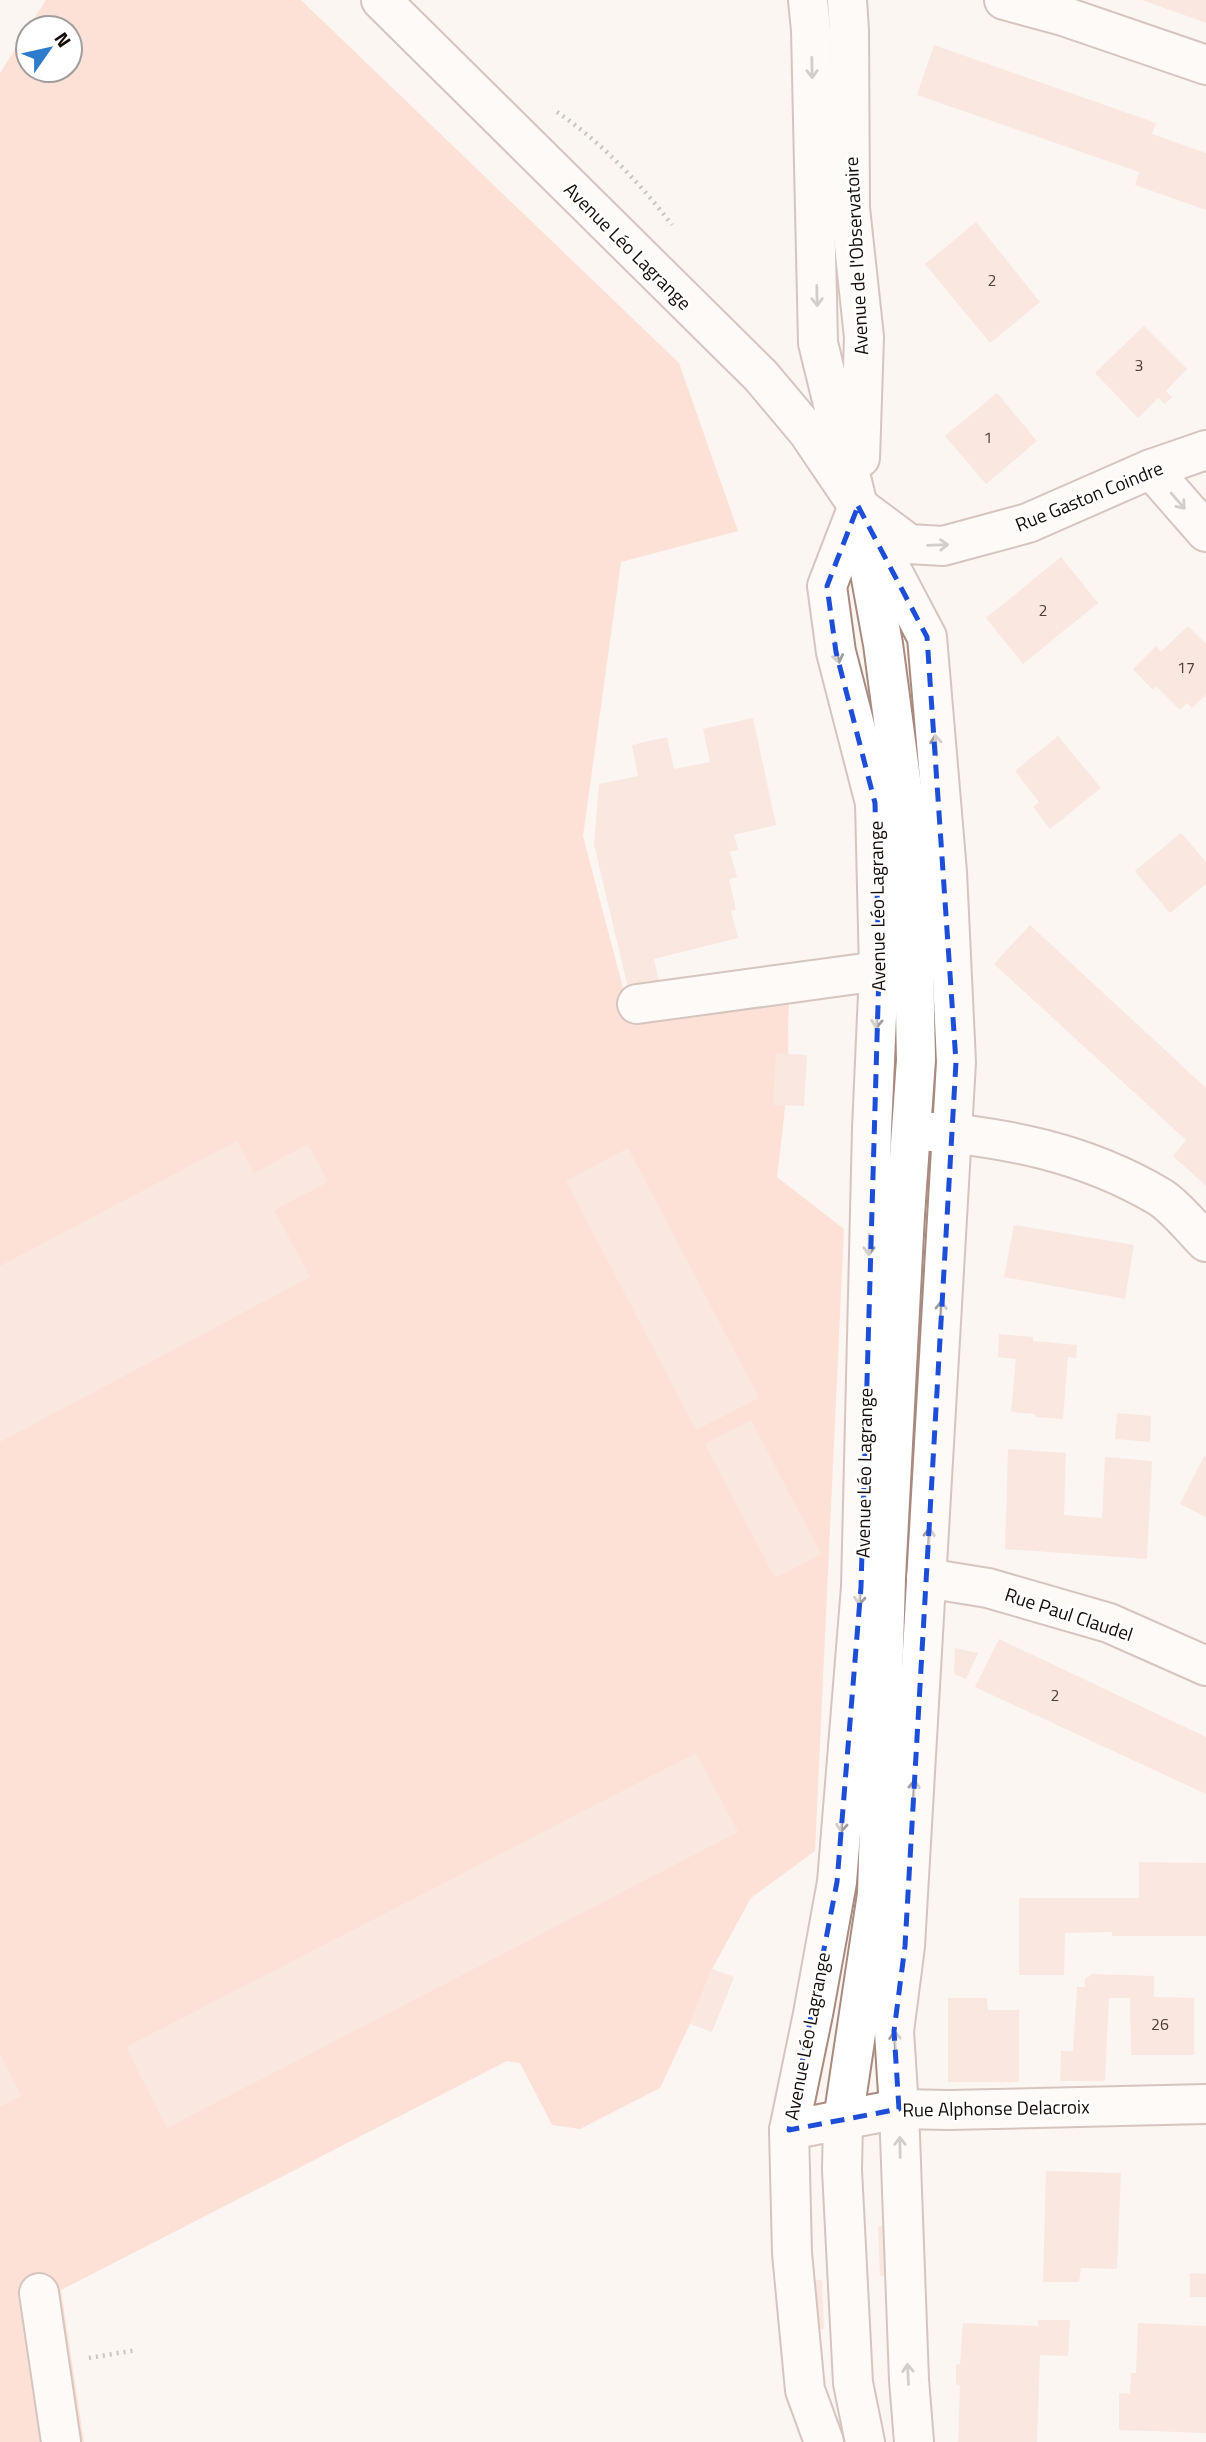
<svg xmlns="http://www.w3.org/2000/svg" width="1206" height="2442" viewBox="0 0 1206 2442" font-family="'Titillium Web',sans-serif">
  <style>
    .green { fill: #fec8b4 }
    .building { fill: #f6d6ca }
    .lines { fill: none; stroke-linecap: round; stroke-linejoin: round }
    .minor-casing { stroke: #a88a7f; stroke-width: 42 }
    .major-casing { stroke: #a88a7f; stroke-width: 42 }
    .path { stroke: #918985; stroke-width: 4.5; stroke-dasharray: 2 5; stroke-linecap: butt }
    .minor { stroke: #fff; stroke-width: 38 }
    .major { stroke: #fff; stroke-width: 38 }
    .oneway { stroke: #a19d9c }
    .marked { fill: none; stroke: #1d4ed8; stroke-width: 5; stroke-dasharray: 14 9; stroke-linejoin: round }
    .labels { text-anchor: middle; stroke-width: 5; stroke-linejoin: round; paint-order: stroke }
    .number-label { font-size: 16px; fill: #4d3e38 }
    .street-label { font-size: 19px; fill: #150b07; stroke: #fff }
  </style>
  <rect width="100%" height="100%" fill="#fcf5f2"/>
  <path class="green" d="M46,0H301L679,363L738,531L621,562L583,836L631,1018L790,997C787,1017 789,1036 788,1057C787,1097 782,1137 777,1177L844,1229L815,1851L751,1898L712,1969L690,2024L660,2088L580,2129L552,2125L520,2063L507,2061L61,2290L84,2442H0V73L28,29V70H70V28H28Z"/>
  <g class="building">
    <polygon points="1142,0 1206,0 1206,23"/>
    <polygon points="934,45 1156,123 1152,134 1206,153 1206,210 1135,185 1139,172 917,95"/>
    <polygon points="976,222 1040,302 990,343 925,264"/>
    <polygon points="1144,326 1187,369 1166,391 1172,397 1165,404 1158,398 1138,418 1095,373"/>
    <polygon points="997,393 1037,441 986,484 945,436"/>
    <polygon points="1061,557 1098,603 1023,664 986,618"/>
    <polygon points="1188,626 1206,644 1206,695 1192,708 1187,703 1180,710 1156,686 1153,690 1133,669 1156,646 1161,652"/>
    <polygon points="753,718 776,825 734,835 738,850 730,852 737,877 729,879 736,910 731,911 738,938 654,959 659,981 628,988 594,844 599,784 638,776 632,745 667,737 674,769 710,762 703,729"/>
    <polygon points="1058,736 1101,788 1050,829 1033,807 1039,802 1015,771"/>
    <polygon points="1181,833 1206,862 1206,884 1170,913 1135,871"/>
    <polygon points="1030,925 1206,1088 1206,1186 1173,1156 1186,1140 994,964"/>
    <polygon points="776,1053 807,1055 804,1106 773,1105"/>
    <polygon points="237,1141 254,1173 308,1144 328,1182 274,1210 310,1277 0,1442 0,1266"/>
    <polygon points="628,1148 759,1398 696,1430 566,1181"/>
    <polygon points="1014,1225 1134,1245 1125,1299 1004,1277"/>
    <polygon points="999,1334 1033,1337 1033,1341 1077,1345 1076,1358 1068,1357 1063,1419 1036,1417 1035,1414 1011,1412 1016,1359 998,1357"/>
    <polygon points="1117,1413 1151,1416 1150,1442 1115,1439"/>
    <polygon points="751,1420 821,1554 775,1578 705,1444"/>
    <polygon points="1008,1449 1066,1453 1064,1515 1102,1518 1105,1457 1152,1461 1147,1559 1005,1549"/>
    <polygon points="1204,1456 1206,1457 1206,1517 1180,1504"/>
    <polygon points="999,1639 1206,1737 1206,1794 975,1687"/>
    <polygon points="955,1648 978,1653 966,1679 954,1674"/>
    <polygon points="696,1753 738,1832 167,2128 126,2047"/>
    <polygon points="1139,1862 1206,1863 1206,1936 1112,1936 1112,1932 1065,1933 1064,1975 1019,1975 1019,1898 1139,1898"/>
    <polygon points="712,1969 734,1977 712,2032 690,2024"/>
    <polygon points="1092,1974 1154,1976 1154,1997 1194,1998 1194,2055 1131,2055 1130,1998 1109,1998 1105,2081 1060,2081 1061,2051 1073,2051 1077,1987 1085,1987 1085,1979"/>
    <polygon points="948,1998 987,1998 988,2010 1019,2010 1019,2082 948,2082"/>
    <polygon points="0,2054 21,2096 0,2107"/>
    <polygon points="1046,2171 1121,2173 1117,2269 1081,2268 1079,2282 1043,2282"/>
    <polygon points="878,2226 887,2226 889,2276 880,2276"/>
    <polygon points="1190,2273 1206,2274 1206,2297 1190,2297"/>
    <polygon points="813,2280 822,2280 824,2329 815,2330"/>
    <polygon points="1038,2320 1070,2320 1068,2356 1040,2355 1037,2442 958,2442 960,2385 956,2384 956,2365 960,2364 963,2323 1038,2326"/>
    <polygon points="1138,2323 1206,2326 1206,2433 1119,2430 1119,2393 1130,2394 1131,2373 1136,2373"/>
  </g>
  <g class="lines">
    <defs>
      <g id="minor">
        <polyline points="808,0 811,30 818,343 858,506 883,644 912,862 916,1060 905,1215 886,1578 877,1894 843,2120 842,2170 853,2383 865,2442"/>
        <polyline points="847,0 849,30 850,208 864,337 860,458"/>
        <polyline points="1004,0 1063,16 1206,65"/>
        <polyline points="1151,469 1206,532"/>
        <polyline points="858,506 909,544 943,546 1028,523 1151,469 1206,450"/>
        <polyline points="637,1004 879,971"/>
        <path d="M919,1131C1004,1136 1086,1153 1160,1197C1177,1208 1192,1228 1206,1242"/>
        <polyline points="926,1578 988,1588 1109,1623 1206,1666"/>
        <polyline points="789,2130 899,2109 949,2110 1206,2104"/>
        <polyline points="39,2293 61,2442"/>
      </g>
      <g id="major">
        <polyline points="381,0 761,376 808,432 858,506 927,637 947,872 956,1062 905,1946 894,2031 899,2109 909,2380 914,2442"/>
        <polyline points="824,2442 805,2390 792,2253 789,2130 813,2014 837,1882 861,1587 872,1129 879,971 875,803 836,652 827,586 858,506"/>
      </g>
    </defs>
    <use href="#minor" class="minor-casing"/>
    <use href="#major" class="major-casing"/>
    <g class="path">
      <path d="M557,112C600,141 640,183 672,225"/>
      <polyline points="89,2358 137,2350"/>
    </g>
    <use href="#minor" class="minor"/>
    <use href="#major" class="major"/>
  </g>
  <defs><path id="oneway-shaft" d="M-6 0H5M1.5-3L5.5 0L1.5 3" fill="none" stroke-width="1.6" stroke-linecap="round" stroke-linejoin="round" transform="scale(1.75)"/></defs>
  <g class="oneway">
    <use href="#oneway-shaft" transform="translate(812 68) rotate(89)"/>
    <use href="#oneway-shaft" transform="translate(817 296) rotate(89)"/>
    <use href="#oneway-shaft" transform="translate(1178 501) rotate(49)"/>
    <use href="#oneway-shaft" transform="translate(938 545) rotate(-2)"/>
    <use href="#oneway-shaft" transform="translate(837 653) rotate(78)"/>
    <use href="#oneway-shaft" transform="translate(936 745) rotate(-95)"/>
    <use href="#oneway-shaft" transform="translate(877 1018) rotate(93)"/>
    <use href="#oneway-shaft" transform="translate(869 1245) rotate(91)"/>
    <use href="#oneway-shaft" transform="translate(941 1311) rotate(-87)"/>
    <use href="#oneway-shaft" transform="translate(929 1538) rotate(-87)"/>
    <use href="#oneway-shaft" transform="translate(860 1595) rotate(94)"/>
    <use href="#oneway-shaft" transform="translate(914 1790) rotate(-87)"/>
    <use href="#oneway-shaft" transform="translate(842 1822) rotate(95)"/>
    <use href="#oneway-shaft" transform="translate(895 2041) rotate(-92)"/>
    <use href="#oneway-shaft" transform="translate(900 2147) rotate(-91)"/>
    <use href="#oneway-shaft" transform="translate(908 2374) rotate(-93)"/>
  </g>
  <path d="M0 0H1206V2442H0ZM858,506L927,637L956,1062L905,1946L894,2031L899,2109L789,2130L837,1882L861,1587L879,971L875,803L836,652L827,586Z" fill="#fcf5f2" fill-opacity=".55" fill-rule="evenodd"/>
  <path class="marked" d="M858,506L927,637L956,1062L905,1946L894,2031L899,2109L789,2130L837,1882L861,1587L879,971L875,803L836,652L827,586Z"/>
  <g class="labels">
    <g class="number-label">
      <text x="992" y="286">2</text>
      <text x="1139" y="371">3</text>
      <text x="988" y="443">1</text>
      <text x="1043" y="616">2</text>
      <text x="1186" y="673">17</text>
      <text x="1055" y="1701">2</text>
      <text x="1160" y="2030">26</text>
    </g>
    <g class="street-label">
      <text transform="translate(628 246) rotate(45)" y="7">Avenue Léo Lagrange</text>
      <text transform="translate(856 256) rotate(-93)" y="7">Avenue de l'Observatoire</text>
      <text transform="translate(1089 496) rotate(-22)" y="7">Rue Gaston Coindre</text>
      <text transform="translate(877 906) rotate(-91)" y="7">Avenue Léo Lagrange</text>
      <text transform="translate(864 1473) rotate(-89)" y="7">Avenue Léo Lagrange</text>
      <text transform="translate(1069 1614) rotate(18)" y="7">Rue Paul Claudel</text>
      <text transform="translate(807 2036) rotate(-79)" y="7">Avenue Léo Lagrange</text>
      <text transform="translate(996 2108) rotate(-1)" y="7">Rue Alphonse Delacroix</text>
    </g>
  </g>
  <g transform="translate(49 49) rotate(56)"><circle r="33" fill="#ffffff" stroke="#a19d9c" stroke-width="2"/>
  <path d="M0-5L12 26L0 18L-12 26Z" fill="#2d7ccc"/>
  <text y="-10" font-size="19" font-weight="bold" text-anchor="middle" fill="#150b07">N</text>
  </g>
</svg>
